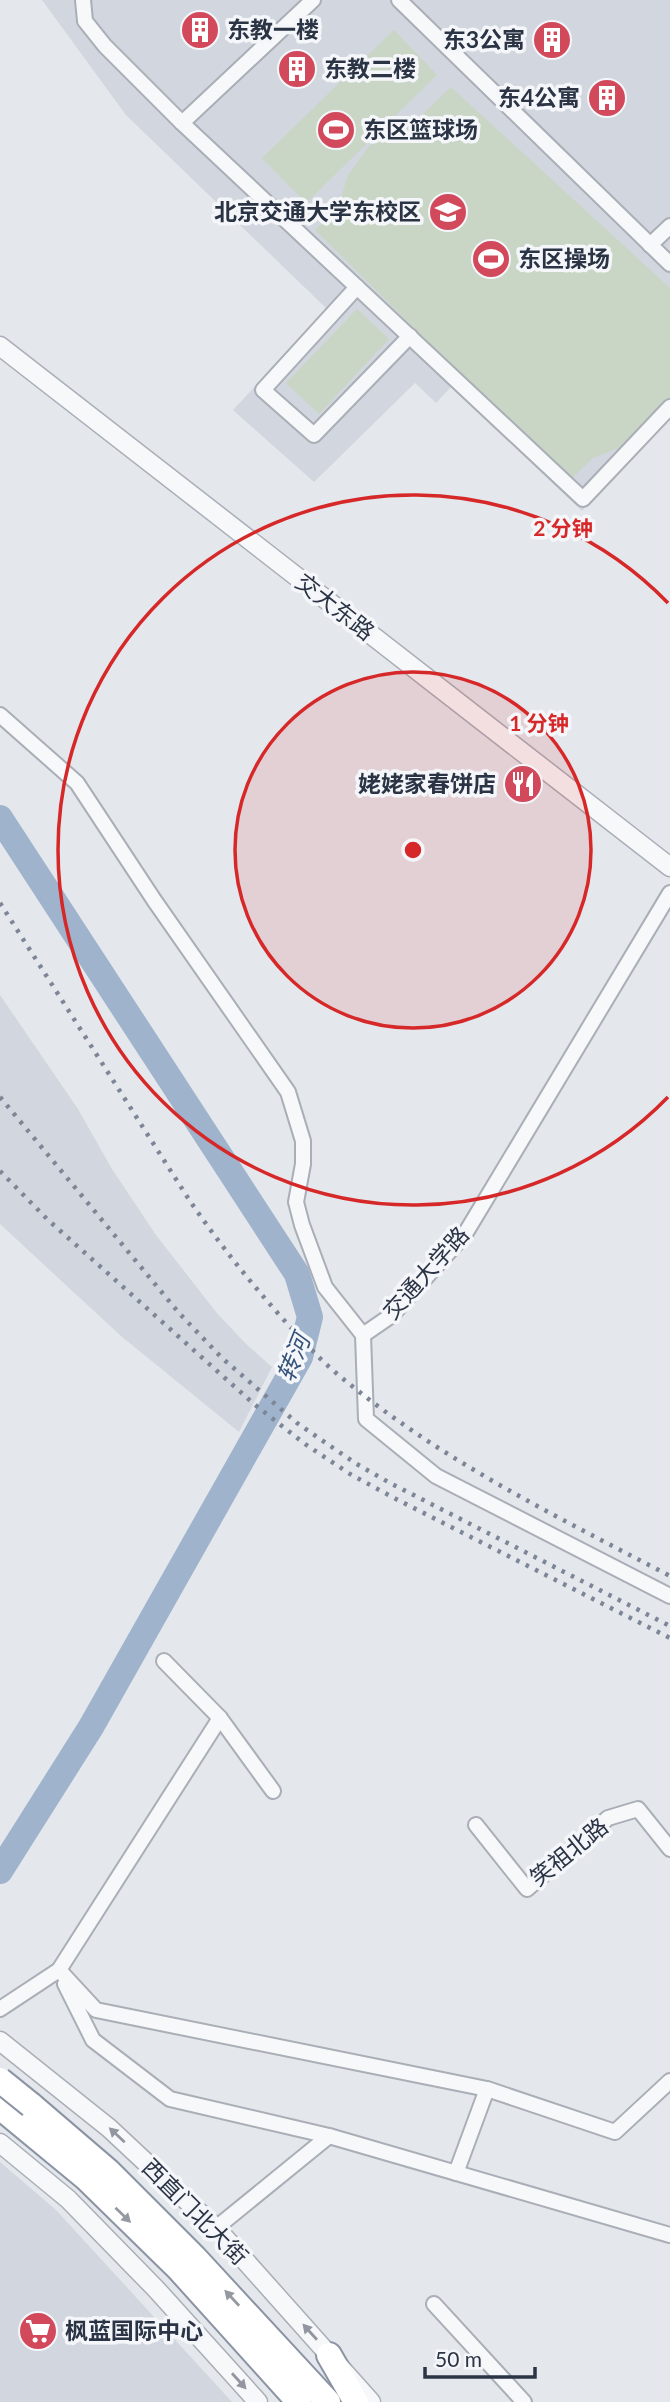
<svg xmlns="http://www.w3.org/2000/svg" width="670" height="2402" viewBox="0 0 670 2402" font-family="Lato,'Noto Sans SC',sans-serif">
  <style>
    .built { fill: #d2d6de }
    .green { fill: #c9d6c5 }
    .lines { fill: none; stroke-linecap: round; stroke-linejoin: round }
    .river { stroke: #9fb4cc; stroke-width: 26 }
    .minor-casing { stroke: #a9aeb7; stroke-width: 18 }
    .tertiary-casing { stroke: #a9aeb7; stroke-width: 21 }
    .trunk-casing { stroke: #8b94a3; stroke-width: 28 }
    .minor { stroke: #f7f8fa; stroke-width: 14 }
    .tertiary { stroke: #f7f8fa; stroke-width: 18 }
    .trunk { stroke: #fff; stroke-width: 24 }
    .rail { stroke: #7d8696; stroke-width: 4.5; stroke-dasharray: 3.5 7; stroke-linecap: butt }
    .trunk-bridge-casing { stroke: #8b94a3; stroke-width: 28; stroke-linecap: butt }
    .trunk-bridge { stroke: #fff; stroke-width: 24 }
    .oneway { fill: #9196a0 }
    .oneway2 { fill: #959aa2 }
    .ring { fill: none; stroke: #d62828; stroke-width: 3.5 }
    .labels { text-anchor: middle; stroke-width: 7; stroke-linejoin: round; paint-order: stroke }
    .poi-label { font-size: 23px; font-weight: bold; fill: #2b3445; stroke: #f4f6f9; text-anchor: start }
    .street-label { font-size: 23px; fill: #2b3445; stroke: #f4f6f9 }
    .water-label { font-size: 24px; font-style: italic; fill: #34527a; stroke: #f4f6f9 }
    .centre { fill: #d62828; stroke: #f4f6f9; stroke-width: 3.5 }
    .ring-label { font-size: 21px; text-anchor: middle; font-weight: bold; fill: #d62828; stroke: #f4f6f9; stroke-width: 7; stroke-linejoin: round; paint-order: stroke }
  </style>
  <rect width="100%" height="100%" fill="#e4e7ec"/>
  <g class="built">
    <polygon points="42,0 670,0 670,419 582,511 451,387 436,403 415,383 314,482 233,410 327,309 126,115"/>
    <polygon points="0,995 78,1109 112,1169 156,1235 216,1312 246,1344 272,1367 239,1432 121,1336 0,1224"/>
    <polygon points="0,2162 56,2210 232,2402 0,2402"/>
  </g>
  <g class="green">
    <polygon points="394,30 437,75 306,203 262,158"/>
    <polygon points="451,87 670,288 670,404 633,442 593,458 569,481 315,230 338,210 347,177 369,146 391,128 419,118"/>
    <polygon points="357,309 389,339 319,414 286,383"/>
  </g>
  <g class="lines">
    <polyline class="river" points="0,818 297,1274 310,1317 300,1357 91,1727 0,1871"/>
    <defs>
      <g id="minor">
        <polyline points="83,0 85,21 105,46 182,123 583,499 670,407"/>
        <polyline points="399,0 670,264"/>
        <polyline points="182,123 313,0"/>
        <polyline points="650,245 670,226"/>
        <polyline points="357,287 263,390 314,435 410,336"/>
        <polyline points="0,715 77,783 154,900 288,1092 303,1141 303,1164 296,1202 302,1225 325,1287 363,1335 392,1315 465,1234 670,893"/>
        <polyline points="363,1335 366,1419 436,1476 670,1596"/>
        <polyline points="164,1661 220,1718 273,1791"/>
        <polyline points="476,1825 527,1889 608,1818 638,1809 670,1849"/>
        <polyline points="59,1970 96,2010 487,2089"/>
        <polyline points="65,1984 93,2040 170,2099 329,2136"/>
        <polyline points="0,2009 59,1970 220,1718"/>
        <polyline points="456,2173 487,2089 615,2132 670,2081"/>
        <polyline points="216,2228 329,2136 670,2235"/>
        <polyline points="434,2304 524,2402"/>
      </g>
      <g id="tertiary">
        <polyline points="0,346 670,867"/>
        <polyline points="0,2041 109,2128 216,2228 371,2402"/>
        <polyline points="0,2143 68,2199 156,2289 258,2402"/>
      </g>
      <g id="trunk">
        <polyline points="31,2105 108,2171 194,2257 328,2402"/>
        <polyline points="0,2107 86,2178 179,2269 299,2402"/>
        <polyline points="329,2355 356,2402"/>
      </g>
    </defs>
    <use href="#minor" class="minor-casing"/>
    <use href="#tertiary" class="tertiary-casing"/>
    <use href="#trunk" class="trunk-casing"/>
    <use href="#minor" class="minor"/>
    <use href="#tertiary" class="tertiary"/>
    <use href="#trunk" class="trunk"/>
    <g class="rail">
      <path d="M0,903L188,1198C217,1241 249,1281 283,1319C300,1337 316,1356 335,1372C436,1458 554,1515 670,1576"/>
      <polyline points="0,1097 179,1313 222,1358 297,1423 355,1463 390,1483 670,1626"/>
      <polyline points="0,1171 47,1219 254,1404 305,1444 350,1474 396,1499 670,1638"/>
    </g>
    <defs>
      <polyline id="trunk-bridge" points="0,2080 31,2105"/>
    </defs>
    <use href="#trunk-bridge" class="trunk-bridge-casing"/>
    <use href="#trunk-bridge" class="trunk-bridge"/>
  </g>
  <defs><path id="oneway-solid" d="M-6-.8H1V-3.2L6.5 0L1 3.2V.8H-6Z" transform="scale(1.75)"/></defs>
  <g class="oneway">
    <use href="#oneway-solid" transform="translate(117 2135) rotate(-137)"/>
    <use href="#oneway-solid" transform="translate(310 2332) rotate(-132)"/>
    <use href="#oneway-solid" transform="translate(239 2381) rotate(48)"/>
  </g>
  <g class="oneway2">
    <use href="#oneway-solid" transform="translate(123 2215) rotate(44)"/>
    <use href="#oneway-solid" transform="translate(232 2298) rotate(-133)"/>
  </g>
  <circle cx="413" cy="850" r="178" fill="#d62828" fill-opacity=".12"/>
  <g class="ring">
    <circle cx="413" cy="850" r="178"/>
    <path d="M668 1097A355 355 0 1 1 668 603"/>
  </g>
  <defs>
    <symbol id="building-disc" viewBox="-11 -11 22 22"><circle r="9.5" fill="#d1495b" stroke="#f4f6f9"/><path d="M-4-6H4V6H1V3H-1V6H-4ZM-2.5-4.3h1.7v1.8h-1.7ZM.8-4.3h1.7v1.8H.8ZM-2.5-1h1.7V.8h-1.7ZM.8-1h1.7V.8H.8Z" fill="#fff"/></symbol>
    <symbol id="stadium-disc" viewBox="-11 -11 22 22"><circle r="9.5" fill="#d1495b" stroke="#f4f6f9"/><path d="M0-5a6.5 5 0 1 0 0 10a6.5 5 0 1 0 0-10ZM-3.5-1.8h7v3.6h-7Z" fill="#fff"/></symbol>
    <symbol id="university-disc" viewBox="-11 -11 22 22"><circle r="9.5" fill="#d1495b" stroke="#f4f6f9"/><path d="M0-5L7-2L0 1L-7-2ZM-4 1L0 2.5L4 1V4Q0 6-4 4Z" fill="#fff"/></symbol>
    <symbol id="restaurant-disc" viewBox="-11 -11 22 22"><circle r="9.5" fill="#d1495b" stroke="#f4f6f9"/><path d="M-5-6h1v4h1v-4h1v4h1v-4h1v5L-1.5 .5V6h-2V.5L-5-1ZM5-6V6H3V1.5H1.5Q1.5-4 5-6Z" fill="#fff"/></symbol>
    <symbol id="supermarket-disc" viewBox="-11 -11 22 22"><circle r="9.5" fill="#d1495b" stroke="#f4f6f9"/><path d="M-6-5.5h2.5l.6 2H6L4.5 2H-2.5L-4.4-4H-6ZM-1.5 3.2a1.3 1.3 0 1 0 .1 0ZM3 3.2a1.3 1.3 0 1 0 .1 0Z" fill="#fff"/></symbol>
  </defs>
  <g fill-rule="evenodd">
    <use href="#building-disc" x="178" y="8" width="44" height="44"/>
    <use href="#building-disc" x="530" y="18" width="44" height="44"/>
    <use href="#building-disc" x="275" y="47" width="44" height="44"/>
    <use href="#building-disc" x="585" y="76" width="44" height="44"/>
    <use href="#stadium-disc" x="314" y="108" width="44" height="44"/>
    <use href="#university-disc" x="426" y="190" width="44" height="44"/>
    <use href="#stadium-disc" x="469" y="237" width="44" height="44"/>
    <use href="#restaurant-disc" x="501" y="762" width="44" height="44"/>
    <use href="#supermarket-disc" x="16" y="2309" width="44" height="44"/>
  </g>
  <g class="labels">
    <g class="poi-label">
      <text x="227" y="38">东教一楼</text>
      <text x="525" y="48" text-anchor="end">东3公寓</text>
      <text x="324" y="77">东教二楼</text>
      <text x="580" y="106" text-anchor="end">东4公寓</text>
      <text x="363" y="138">东区篮球场</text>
      <text x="421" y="220" text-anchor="end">北京交通大学东校区</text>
      <text x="518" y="267">东区操场</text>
      <text x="496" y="792" text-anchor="end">姥姥家春饼店</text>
      <text x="65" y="2339">枫蓝国际中心</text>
    </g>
    <g class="street-label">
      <text transform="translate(335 607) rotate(38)" y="8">交大东路</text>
      <text transform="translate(426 1273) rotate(-48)" y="8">交通大学路</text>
      <text transform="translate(569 1852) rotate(-39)" y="8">笑祖北路</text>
      <text transform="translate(195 2212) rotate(45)" y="8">西直门北大街</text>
    </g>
    <g class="water-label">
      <text transform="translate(294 1358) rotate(-68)" y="8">转河</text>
    </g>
  </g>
  <circle cx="413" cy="850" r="10" class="centre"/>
  <g class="ring-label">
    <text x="563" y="536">2 分钟</text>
    <text x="539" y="731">1 分钟</text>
  </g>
  <path d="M425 2367v10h110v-10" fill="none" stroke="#2b3445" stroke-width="3.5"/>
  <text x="435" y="2367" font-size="21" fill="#2b3445" stroke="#f4f6f9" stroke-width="5" paint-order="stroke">50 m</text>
</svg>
